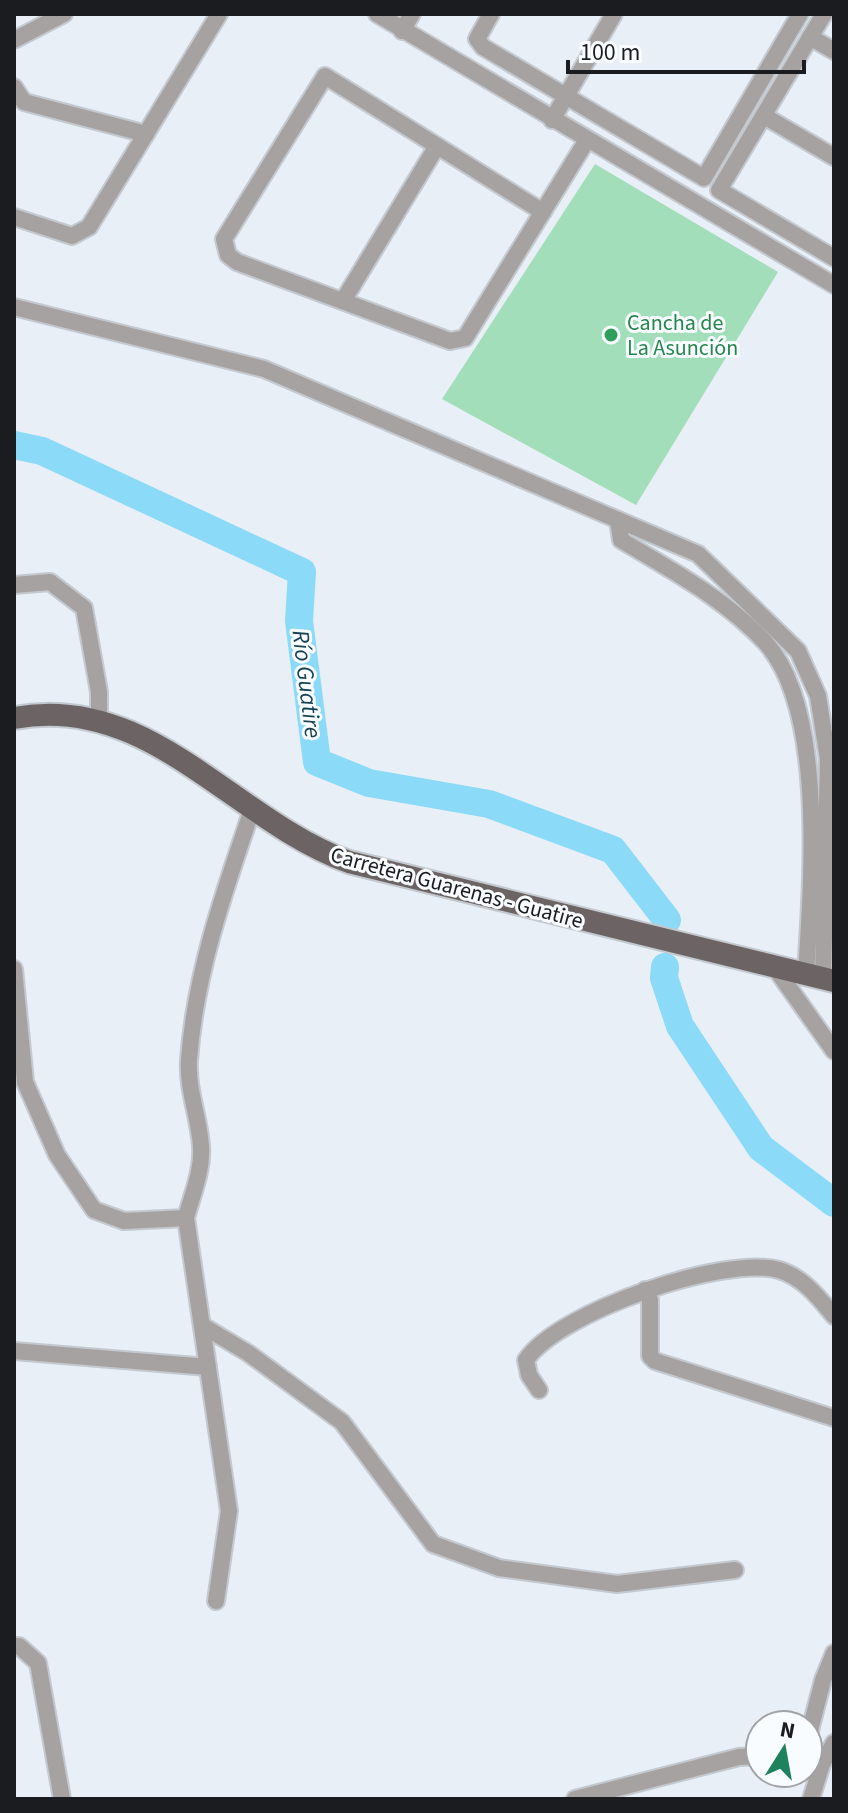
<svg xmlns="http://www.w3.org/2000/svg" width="848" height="1813" viewBox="0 0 848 1813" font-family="'Source Sans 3',sans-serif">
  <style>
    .green { fill: #a1deb9 }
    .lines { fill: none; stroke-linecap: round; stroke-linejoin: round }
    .river { stroke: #8bdaf7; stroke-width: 28 }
    .minor-casing { stroke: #c3c9cf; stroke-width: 20 }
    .major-casing { stroke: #c3c9cf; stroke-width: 26 }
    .minor { stroke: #a7a2a2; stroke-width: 16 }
    .major { stroke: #6c6464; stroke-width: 22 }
    .leisure-dot { fill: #2e9e5b; stroke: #f9fcff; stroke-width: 3 }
    .labels { text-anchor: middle; stroke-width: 6; stroke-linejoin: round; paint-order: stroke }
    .leisure-label { font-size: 22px; fill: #27864d; stroke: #f9fcff; text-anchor: start }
    .street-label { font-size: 22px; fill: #1a1c1f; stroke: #f9fcff }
    .water-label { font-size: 24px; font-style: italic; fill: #144252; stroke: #f9fcff }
  </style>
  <rect width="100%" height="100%" fill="#e8eff6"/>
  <polygon class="green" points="595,164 778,272 636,505 442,399"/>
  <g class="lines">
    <g class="river">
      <polyline points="14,445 42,451 302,572 299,621 317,762 369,783 489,804 613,850 667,920"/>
      <polyline points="665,967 664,978 680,1026 761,1148 834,1203"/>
    </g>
    <defs>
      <g id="minor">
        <polyline points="377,14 834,285"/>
        <polyline points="491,14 477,39 483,47 704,178 800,14"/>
        <polyline points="824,14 719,190 834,258"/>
        <polyline points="402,31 412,14"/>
        <polyline points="810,37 834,51"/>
        <polyline points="14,40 64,14"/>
        <polyline points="14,87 24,102 146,134"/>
        <polyline points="764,116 834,157"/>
        <polyline points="552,120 614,14"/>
        <polyline points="543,212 325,76 224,239 228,255 237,262 450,341 465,338 587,140"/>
        <polyline points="14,217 72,236 89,227 219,14"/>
        <polyline points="343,301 437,146"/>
        <polyline points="14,307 264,369 698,554 798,651 818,696 828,759 823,979"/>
        <path d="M618,520L621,540C672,571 724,598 765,642C827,710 811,888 806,975"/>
        <polyline points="14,585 50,582 84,608 99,692 99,720"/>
        <polyline points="775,968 834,1051"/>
        <polyline points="14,969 25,1082 57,1155 94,1210 124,1221 186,1218"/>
        <polyline points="645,1290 650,1300 650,1356 655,1361 834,1418"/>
        <polyline points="203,1326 248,1353 342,1422 433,1544 499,1568 617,1584 735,1570"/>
        <polyline points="14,1351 208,1367"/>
        <path d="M539,1390L529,1375L526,1360C558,1312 724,1255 779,1270C803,1277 819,1298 834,1316"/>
        <path d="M216,1601L229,1511L186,1218C192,1195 203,1170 201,1146C199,1117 187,1089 189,1060C195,974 224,892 252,810"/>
        <polyline points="14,1646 19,1646 38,1663 62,1799"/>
        <polyline points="808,1738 823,1680 834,1653"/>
        <polyline points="575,1799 739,1757 760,1756"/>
        <polyline points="811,1799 822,1764 834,1743"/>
      </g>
      <path id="major" d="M14,718C149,692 233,820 349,862L834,981"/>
    </defs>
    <use href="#minor" class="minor-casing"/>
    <use href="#major" class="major-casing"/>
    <use href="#minor" class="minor"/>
    <use href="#major" class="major"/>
  </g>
  <circle class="leisure-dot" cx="611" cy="335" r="8"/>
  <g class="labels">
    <g class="leisure-label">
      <text x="627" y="330">Cancha de<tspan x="627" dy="25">La Asunción</tspan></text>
    </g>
    <g class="street-label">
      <text transform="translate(457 887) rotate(15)" y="8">Carretera Guarenas - Guatire</text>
    </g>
    <g class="water-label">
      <text transform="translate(307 684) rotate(83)" y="8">Río Guatire</text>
    </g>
  </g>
  <rect width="848" height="1813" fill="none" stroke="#1a1c1f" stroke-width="32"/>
  <g transform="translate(784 1749) rotate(11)"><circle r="38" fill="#f9fcff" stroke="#a0a2a5" stroke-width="2"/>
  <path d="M0-6L14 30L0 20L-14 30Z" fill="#1e835d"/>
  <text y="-12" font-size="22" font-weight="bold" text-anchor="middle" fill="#1a1c1f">N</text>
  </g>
  <path d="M568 60v12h236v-12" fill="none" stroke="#1a1c1f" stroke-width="4"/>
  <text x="580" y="60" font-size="24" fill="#1a1c1f" stroke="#f9fcff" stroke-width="6" paint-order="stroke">100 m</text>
</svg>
